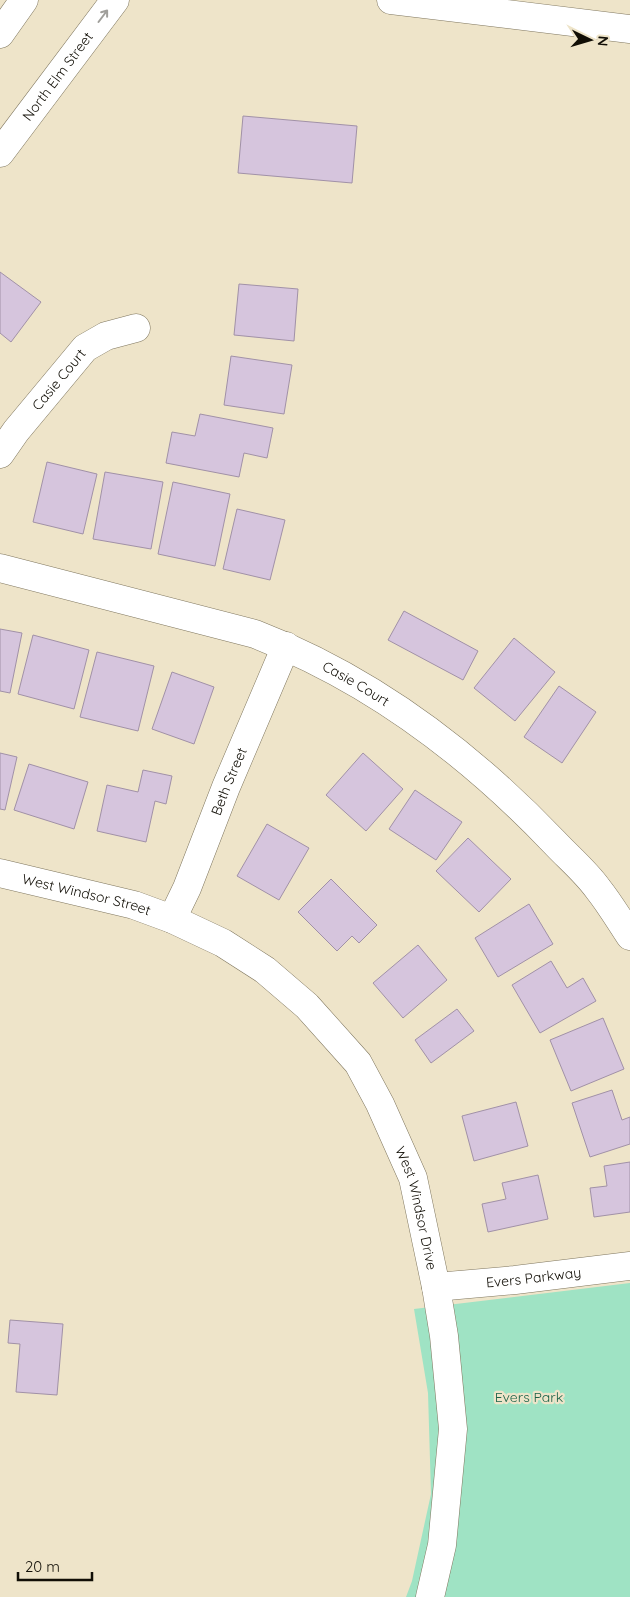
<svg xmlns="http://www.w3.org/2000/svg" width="630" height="1597" viewBox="0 0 630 1597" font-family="Quicksand,sans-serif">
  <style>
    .green { fill: #9fe3c4 }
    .building { fill: #d6c5dd; stroke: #a191a7 }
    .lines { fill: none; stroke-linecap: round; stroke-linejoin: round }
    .minor-casing { stroke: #7f765e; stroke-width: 29 }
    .tertiary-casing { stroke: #7f765e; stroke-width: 29 }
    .primary-casing { stroke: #7f765e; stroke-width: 29 }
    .minor { stroke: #fff; stroke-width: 28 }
    .tertiary { stroke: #fff; stroke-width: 28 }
    .primary { stroke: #fff; stroke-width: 28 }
    .oneway { stroke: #a09f9b }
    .labels { text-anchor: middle; stroke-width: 4.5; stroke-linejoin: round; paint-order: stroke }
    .street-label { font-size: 14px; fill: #110e06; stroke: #eee4c9 }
    .park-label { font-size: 14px; fill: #1a6147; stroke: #eee4c9 }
  </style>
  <rect width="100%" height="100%" fill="#eee4c9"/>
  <polygon class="green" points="630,1283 630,1597 406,1597 412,1581 431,1494 428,1393 414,1309"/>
  <g class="building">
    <polygon points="243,116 357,126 352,183 238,173"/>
    <polygon points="0,272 41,302 11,342 0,333"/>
    <polygon points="239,284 298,289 294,341 234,335"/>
    <polygon points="231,356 292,365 284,414 224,405"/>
    <polygon points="200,414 273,428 267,458 244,453 239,477 166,463 172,432 195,436"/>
    <polygon points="47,462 97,474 83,534 33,522"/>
    <polygon points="105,472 163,482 151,549 93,539"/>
    <polygon points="173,482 230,494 215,566 158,554"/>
    <polygon points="237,509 285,520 270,580 223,569"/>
    <polygon points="404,611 478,651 463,680 388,640"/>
    <polygon points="0,629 22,633 10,693 0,691"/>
    <polygon points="33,635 89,650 74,709 18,694"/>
    <polygon points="514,638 555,672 515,721 474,688"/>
    <polygon points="97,652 154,666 138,731 80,717"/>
    <polygon points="172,672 214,687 194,744 152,729"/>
    <polygon points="559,686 596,712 562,763 524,737"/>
    <polygon points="0,753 17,757 5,810 0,809"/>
    <polygon points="363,753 403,789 366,831 326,795"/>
    <polygon points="29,764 88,782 74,829 14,810"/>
    <polygon points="143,770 172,776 166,804 155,801 146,842 97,831 107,785 138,792"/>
    <polygon points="415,790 462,822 436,860 389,829"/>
    <polygon points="267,824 309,848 279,900 237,876"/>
    <polygon points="468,838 511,879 479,912 436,871"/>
    <polygon points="331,879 377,925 359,943 352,936 337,951 298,912"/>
    <polygon points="529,904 553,944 498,977 475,938"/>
    <polygon points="418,945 447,980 403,1018 373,983"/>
    <polygon points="551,961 567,988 583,978 596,1001 540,1033 512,985"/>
    <polygon points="457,1009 474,1031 431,1063 415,1040"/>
    <polygon points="603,1018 624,1069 571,1091 550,1040"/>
    <polygon points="612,1090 622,1120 630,1117 630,1144 590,1157 572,1103"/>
    <polygon points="516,1102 528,1146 474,1161 462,1116"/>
    <polygon points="630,1162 630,1212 594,1217 590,1188 607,1186 604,1166"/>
    <polygon points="538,1175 548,1219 488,1232 482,1204 506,1199 502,1183"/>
    <polygon points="10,1320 63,1324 57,1395 16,1392 20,1344 8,1343"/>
  </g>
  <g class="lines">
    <defs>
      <g id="minor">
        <polyline points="391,0 630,29"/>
        <path id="s1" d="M0,454L16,431L85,348L106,336L136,328"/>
        <path id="s2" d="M0,568L255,634C369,678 470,754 554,842C569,858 586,872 598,889C610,904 620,921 630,936"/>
        <path id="s3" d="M172,919L187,888L226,787L286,646"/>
        <path id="s4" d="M436,1287L515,1280L630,1266"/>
      </g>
      <g id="tertiary">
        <path id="s5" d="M0,873L134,905L172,919L223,943L265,970L307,1006L358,1063L380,1104L413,1178L436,1287L444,1336L453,1429L442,1545L430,1597"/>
      </g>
      <g id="primary">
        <polyline points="0,34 24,0"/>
        <path id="s6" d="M0,153L115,0"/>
      </g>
    </defs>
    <use href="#minor" class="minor-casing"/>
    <use href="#tertiary" class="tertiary-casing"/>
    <use href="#primary" class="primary-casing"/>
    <use href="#minor" class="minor"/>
    <use href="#tertiary" class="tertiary"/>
    <use href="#primary" class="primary"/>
  </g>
  <defs><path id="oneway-shaft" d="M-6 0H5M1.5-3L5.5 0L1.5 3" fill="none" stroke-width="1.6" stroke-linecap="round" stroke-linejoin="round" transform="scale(1.25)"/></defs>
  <use class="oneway" href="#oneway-shaft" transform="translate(103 16) rotate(-53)"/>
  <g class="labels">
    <g class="street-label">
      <text dy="5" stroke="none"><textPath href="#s6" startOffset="96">North Elm Street</textPath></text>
      <text dy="5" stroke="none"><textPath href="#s1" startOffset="95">Casie Court</textPath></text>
      <text dy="5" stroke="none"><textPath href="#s2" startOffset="376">Casie Court</textPath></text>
      <text dy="5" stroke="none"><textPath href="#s3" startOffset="149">Beth Street</textPath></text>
      <text dy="5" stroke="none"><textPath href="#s5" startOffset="89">West Windsor Street</textPath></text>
      <text dy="5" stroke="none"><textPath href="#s5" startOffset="574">West Windsor Drive</textPath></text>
      <text dy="5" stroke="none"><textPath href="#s4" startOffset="98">Evers Parkway</textPath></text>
    </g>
    <g class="park-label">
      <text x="529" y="1402">Evers Park</text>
    </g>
  </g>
  <g transform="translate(590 40) rotate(95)" stroke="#eee4c9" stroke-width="4" paint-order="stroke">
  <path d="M0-4L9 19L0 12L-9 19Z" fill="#110e06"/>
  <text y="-8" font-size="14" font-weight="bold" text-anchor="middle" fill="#110e06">N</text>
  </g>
  <path d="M18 1572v8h74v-8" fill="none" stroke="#110e06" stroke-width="2.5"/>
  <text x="25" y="1572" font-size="15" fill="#110e06" stroke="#eee4c9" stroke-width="4" paint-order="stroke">20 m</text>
</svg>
